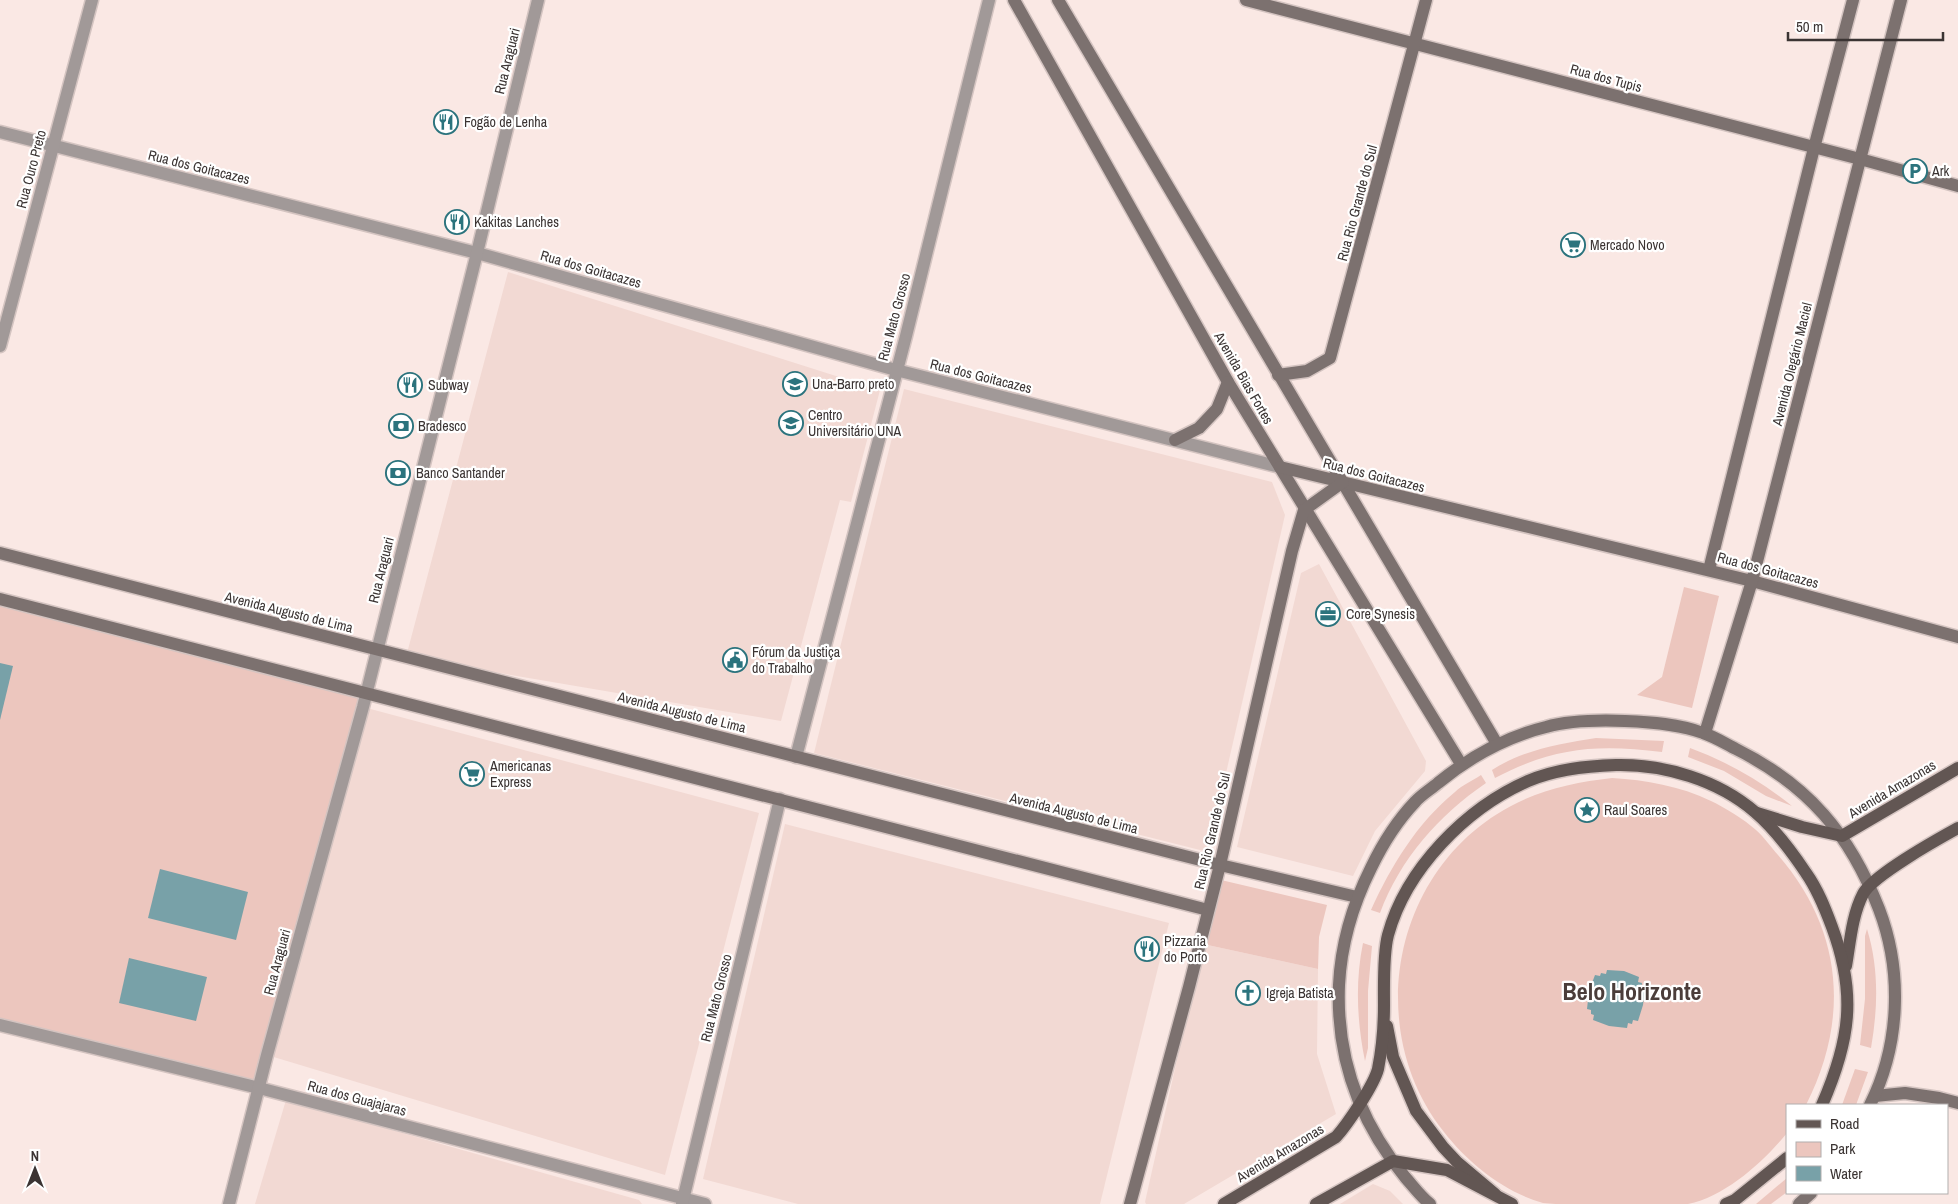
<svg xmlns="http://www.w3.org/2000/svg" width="1958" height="1204" viewBox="0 0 1958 1204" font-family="'Archivo Narrow',sans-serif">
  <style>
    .built { fill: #f2d9d3 }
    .green { fill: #ecc6be }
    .water { fill: #78a1a8 }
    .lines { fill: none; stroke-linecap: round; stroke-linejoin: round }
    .street-casing { stroke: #d4c4c1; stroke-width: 15 }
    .secondary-casing { stroke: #d4c4c1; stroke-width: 15 }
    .primary-casing { stroke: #d4c4c1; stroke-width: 15 }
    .street { stroke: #a19998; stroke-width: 12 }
    .secondary { stroke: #7c716f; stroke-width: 12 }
    .primary { stroke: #625653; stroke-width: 12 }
    .labels { text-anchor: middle; stroke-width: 4.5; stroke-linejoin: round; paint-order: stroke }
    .street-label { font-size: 14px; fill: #3b3433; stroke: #fff }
    .poi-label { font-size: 14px; fill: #3b3433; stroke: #fff; text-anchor: start }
    .town-label { font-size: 24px; font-weight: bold; fill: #4b3d3a; stroke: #fff }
  </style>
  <rect width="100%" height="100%" fill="#fae8e4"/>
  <g class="built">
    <polygon points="508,272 880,390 851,502 840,500 781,721 406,657"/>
    <polygon points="904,389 1272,482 1285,515 1208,852 814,753"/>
    <polygon points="1319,564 1426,761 1425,771 1375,831 1353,876 1237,847 1301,573"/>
    <polygon points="363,707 759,813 665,1175 267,1055"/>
    <polygon points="785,824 1169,923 1100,1204 798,1204 703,1179"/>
    <polygon points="1203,944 1318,969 1317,1054 1336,1114 1184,1204 1146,1204 1145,1202"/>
    <polygon points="286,1100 639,1200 642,1204 255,1204"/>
    <polygon points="1373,1184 1390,1191 1403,1204 1340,1204"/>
  </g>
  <g class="green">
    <polygon points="1684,587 1719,596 1692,708 1637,695 1662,677"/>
    <polygon points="0,599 367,693 259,1088 0,1025"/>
    <path d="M1596,738L1664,741L1662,752C1597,744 1554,747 1495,778L1492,770C1523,750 1559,744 1596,738Z"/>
    <path d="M1690,748C1728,762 1761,781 1792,806L1766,796L1724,771L1688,757Z"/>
    <path d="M1481,775L1486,783C1439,815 1400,859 1380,913L1371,910C1391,866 1417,823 1455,792C1462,785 1472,781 1481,775Z"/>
    <path d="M1612,778C1646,780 1680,786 1711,801C1724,807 1745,820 1756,830C1764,837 1771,847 1778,855C1843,930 1850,1018 1806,1105H1787V1133C1763,1162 1726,1196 1688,1204C1672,1204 1644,1204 1626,1204C1607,1204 1588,1204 1569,1204C1561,1204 1550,1204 1543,1203C1504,1192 1468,1163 1444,1132C1362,1029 1393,868 1511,806C1542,789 1577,782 1612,778Z"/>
    <polygon points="1221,880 1327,905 1319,937 1318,969 1203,944"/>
    <path d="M1867,929C1879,968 1878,1008 1871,1048L1860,1045L1865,999V936Z"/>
    <path d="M1363,943L1372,946L1368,991V1048L1365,1061C1357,1022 1355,982 1363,943Z"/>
    <polygon points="1855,1069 1868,1072 1856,1105 1842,1105"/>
    <polygon points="1787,1178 1787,1192 1771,1204 1756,1204"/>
  </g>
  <g class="water">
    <polygon points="0,663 13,666 0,720"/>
    <polygon points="160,869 248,892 236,940 148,918"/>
    <polygon points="129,958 207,977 196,1021 119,1003"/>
    <polygon points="1607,970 1624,971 1639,977 1638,982 1642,983 1641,988 1645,989 1643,1005 1638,1021 1633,1020 1632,1024 1628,1023 1627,1028 1609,1026 1593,1020 1594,1015 1591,1014 1591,1010 1587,1009 1589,991 1595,975 1600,976 1601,973 1606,974"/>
  </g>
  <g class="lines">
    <defs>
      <g id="street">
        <polyline points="0,132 477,253 896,370 1280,467"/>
        <polyline points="0,346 92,0"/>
        <polyline points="796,757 906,336 989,0"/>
        <polyline points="0,1025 259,1088 705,1204"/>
        <polyline points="229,1204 267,1055 363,707 477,253 538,0"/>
        <polyline points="682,1204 780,799"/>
      </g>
      <g id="secondary">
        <polyline points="1014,0 1228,382 1461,764"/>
        <polyline points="1058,0 1497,744"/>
        <polyline points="1246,0 1860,159 1958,186"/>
        <polyline points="1278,375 1307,371 1330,358 1426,0"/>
        <polyline points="1175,440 1199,428 1217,409 1228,382"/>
        <polyline points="1280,467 1752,581 1958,637"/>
        <polyline points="0,553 1220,865 1357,897"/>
        <polyline points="1709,570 1814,148 1853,0"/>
        <polyline points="0,599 1208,910"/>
        <polyline points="1705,733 1752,581 1901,0"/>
        <polyline points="1875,1096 1905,1093 1939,1098 1958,1103"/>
        <polyline points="1130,1204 1189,987 1220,865 1292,551 1304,510 1343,482"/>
        <path d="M1430,1204C1420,1196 1413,1186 1405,1177C1359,1121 1336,1058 1339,985C1341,945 1353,904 1371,868C1382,845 1397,821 1415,802C1421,795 1431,789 1438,783C1471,756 1505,737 1546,727C1571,720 1599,720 1625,721C1651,722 1679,724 1703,733C1715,737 1726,744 1736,749C1808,785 1850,834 1879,909C1903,972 1900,1045 1870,1105"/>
        <polyline points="1799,1204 1811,1193"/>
      </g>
      <g id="primary">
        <polyline points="1757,813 1802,827 1842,836 1958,768"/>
        <path d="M1846,966C1850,943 1852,915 1863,894C1872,876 1938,839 1958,828"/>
        <polyline points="1387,1026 1393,1057 1416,1111 1443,1147 1457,1162 1495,1194"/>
        <path d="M1224,1204L1336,1137C1347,1125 1374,1085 1378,1069C1382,1049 1384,1025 1384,1005C1384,985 1383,954 1388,935C1406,869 1466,808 1528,781C1556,769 1586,766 1616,765C1664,764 1718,780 1755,812C1775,829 1792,852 1806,873C1818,890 1825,908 1832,927C1857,994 1850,1041 1822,1105"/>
        <polyline points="1316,1204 1393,1161 1447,1170 1512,1204"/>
        <polyline points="1726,1204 1735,1200 1787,1158"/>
      </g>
    </defs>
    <use href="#street" class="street-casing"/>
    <use href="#secondary" class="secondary-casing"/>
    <use href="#primary" class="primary-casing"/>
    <use href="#street" class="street"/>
    <use href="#secondary" class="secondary"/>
    <use href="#primary" class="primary"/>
  </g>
  <defs>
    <symbol id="restaurant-ring" viewBox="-11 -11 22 22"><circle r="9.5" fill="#fff" stroke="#2b737d" stroke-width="1.5"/><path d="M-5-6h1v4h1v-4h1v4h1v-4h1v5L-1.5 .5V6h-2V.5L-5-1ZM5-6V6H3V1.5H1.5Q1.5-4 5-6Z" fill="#2b737d"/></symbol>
    <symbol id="parking-ring" viewBox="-11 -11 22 22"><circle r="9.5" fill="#fff" stroke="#2b737d" stroke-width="1.5"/><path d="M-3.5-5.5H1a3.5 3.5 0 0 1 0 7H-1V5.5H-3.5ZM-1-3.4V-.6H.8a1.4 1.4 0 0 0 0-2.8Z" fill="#2b737d"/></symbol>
    <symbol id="supermarket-ring" viewBox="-11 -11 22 22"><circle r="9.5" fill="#fff" stroke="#2b737d" stroke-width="1.5"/><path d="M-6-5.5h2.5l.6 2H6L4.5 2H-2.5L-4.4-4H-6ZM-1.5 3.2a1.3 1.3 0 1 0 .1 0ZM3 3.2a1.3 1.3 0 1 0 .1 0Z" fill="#2b737d"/></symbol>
    <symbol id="university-ring" viewBox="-11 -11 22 22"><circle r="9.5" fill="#fff" stroke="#2b737d" stroke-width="1.5"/><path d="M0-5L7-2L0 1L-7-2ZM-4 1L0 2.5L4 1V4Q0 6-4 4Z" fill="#2b737d"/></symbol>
    <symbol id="bank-ring" viewBox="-11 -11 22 22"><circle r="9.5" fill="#fff" stroke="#2b737d" stroke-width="1.5"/><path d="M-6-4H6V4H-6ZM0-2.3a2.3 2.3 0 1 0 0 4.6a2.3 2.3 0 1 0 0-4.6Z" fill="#2b737d"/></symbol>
    <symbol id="office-ring" viewBox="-11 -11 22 22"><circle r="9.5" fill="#fff" stroke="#2b737d" stroke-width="1.5"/><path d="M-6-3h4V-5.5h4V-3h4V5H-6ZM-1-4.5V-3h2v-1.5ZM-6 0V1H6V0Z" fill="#2b737d"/></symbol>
    <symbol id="civic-ring" viewBox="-11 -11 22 22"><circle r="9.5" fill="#fff" stroke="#2b737d" stroke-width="1.5"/><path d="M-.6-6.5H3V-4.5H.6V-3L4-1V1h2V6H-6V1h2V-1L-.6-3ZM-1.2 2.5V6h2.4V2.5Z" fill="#2b737d"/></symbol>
    <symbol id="sight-ring" viewBox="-11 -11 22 22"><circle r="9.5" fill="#fff" stroke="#2b737d" stroke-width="1.5"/><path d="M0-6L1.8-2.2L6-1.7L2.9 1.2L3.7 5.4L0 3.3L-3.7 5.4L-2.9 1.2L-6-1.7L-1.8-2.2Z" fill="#2b737d"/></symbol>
    <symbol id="church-ring" viewBox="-11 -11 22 22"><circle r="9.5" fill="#fff" stroke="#2b737d" stroke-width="1.5"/><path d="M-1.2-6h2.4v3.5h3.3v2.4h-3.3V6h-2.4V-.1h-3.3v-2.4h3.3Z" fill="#2b737d"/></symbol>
  </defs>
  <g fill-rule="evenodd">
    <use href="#restaurant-ring" x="432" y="108" width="28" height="28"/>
    <use href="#parking-ring" x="1901" y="157" width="28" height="28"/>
    <use href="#restaurant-ring" x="443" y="208" width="28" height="28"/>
    <use href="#supermarket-ring" x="1559" y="231" width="28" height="28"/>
    <use href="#university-ring" x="781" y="370" width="28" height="28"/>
    <use href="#restaurant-ring" x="396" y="371" width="28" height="28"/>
    <use href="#university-ring" x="777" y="409" width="28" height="28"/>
    <use href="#bank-ring" x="387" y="412" width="28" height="28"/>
    <use href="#bank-ring" x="384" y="459" width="28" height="28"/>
    <use href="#office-ring" x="1314" y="600" width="28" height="28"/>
    <use href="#civic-ring" x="721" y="646" width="28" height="28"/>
    <use href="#supermarket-ring" x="458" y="760" width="28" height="28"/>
    <use href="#sight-ring" x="1573" y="796" width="28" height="28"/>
    <use href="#restaurant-ring" x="1133" y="935" width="28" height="28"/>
    <use href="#church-ring" x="1234" y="979" width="28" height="28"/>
  </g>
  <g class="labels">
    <g class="street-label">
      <text transform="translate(507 61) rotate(-76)" y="5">Rua Araguari</text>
      <text transform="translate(1606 78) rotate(15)" y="5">Rua dos Tupis</text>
      <text transform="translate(199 167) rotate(14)" y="5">Rua dos Goitacazes</text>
      <text transform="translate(31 169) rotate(-75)" y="5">Rua Ouro Preto</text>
      <text transform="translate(1357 203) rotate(-75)" y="5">Rua Rio Grande do Sul</text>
      <text transform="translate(591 269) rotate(16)" y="5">Rua dos Goitacazes</text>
      <text transform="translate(894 317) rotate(-75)" y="5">Rua Mato Grosso</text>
      <text transform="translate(1792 364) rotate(-76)" y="5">Avenida Olegário Maciel</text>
      <text transform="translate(981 376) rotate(14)" y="5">Rua dos Goitacazes</text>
      <text transform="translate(1244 378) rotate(60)" y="5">Avenida Bias Fortes</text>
      <text transform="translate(1374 475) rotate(14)" y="5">Rua dos Goitacazes</text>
      <text transform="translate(381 570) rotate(-76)" y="5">Rua Araguari</text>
      <text transform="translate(1768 570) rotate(15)" y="5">Rua dos Goitacazes</text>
      <text transform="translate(289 612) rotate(14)" y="5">Avenida Augusto de Lima</text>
      <text transform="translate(682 712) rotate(14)" y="5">Avenida Augusto de Lima</text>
      <text transform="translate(1892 789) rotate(-31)" y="5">Avenida Amazonas</text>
      <text transform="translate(1074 813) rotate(14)" y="5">Avenida Augusto de Lima</text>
      <text transform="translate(1212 831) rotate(-77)" y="5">Rua Rio Grande do Sul</text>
      <text transform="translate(277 962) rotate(-75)" y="5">Rua Araguari</text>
      <text transform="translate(716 998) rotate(-76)" y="5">Rua Mato Grosso</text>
      <text transform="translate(357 1098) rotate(15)" y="5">Rua dos Guajajaras</text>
      <text transform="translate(1280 1153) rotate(-31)" y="5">Avenida Amazonas</text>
    </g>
    <g class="poi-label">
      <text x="464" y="127">Fogão de Lenha</text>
      <text x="1932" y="176">Ark</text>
      <text x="474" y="227">Kakitas Lanches</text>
      <text x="1590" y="250">Mercado Novo</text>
      <text x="812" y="389">Una-Barro preto</text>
      <text x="428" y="390">Subway</text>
      <text x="808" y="420">Centro<tspan x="808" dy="16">Universitário UNA</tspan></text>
      <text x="418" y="431">Bradesco</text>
      <text x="416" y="478">Banco Santander</text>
      <text x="1346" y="619">Core Synesis</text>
      <text x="752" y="657">Fórum da Justiça<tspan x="752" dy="16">do Trabalho</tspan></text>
      <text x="490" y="771">Americanas<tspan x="490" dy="16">Express</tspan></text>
      <text x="1604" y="815">Raul Soares</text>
      <text x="1164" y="946">Pizzaria<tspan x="1164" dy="16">do Porto</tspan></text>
      <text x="1266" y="998">Igreja Batista</text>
    </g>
    <g class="town-label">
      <text x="1632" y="1000">Belo Horizonte</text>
    </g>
  </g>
  <rect x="1786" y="1104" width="162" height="90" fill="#ffffff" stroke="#b1aead"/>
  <rect x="1796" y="1120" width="25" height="8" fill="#625653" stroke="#b1aead"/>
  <text x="1830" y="1129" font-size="15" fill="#3b3433">Road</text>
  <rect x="1796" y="1142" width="25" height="15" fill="#ecc6be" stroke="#b1aead"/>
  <text x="1830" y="1154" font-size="15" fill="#3b3433">Park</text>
  <rect x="1796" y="1166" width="25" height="15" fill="#78a1a8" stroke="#b1aead"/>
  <text x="1830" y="1179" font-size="15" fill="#3b3433">Water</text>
  <g transform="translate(35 1169)" stroke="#ffffff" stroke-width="4" paint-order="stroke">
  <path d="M0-4L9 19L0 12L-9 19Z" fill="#3b3433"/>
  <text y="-8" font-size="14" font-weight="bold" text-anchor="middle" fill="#3b3433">N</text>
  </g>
  <path d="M1788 32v8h155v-8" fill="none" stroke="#3b3433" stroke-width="2.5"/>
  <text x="1796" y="32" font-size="15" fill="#3b3433" stroke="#ffffff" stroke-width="4" paint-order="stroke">50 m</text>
</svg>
